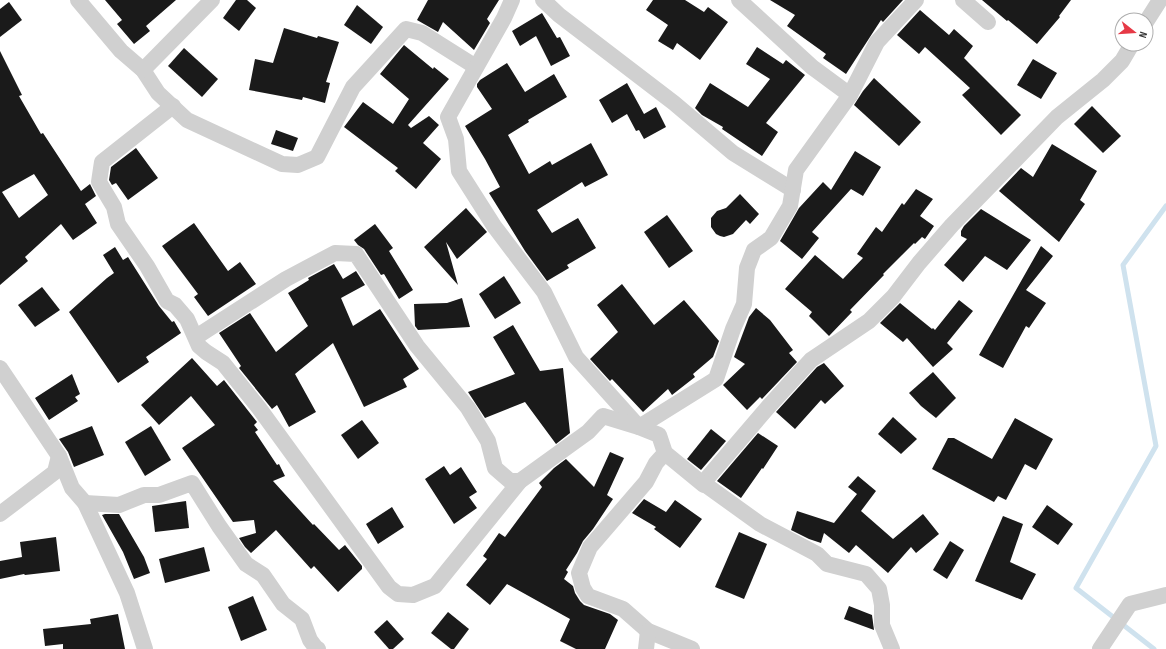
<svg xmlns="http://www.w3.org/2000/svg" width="1166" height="649" viewBox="0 0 1166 649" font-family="'Sofia Sans Condensed',sans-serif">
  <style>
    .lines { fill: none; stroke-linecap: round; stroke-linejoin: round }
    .stream { stroke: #cfe2ee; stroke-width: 5 }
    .building { fill: #1a1a1a; fill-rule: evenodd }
    .minor { stroke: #d0d0d0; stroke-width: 16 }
  </style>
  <rect width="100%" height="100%" fill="#fff"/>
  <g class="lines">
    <polyline class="stream" points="1154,649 1076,588 1156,446 1123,265 1166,206"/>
  </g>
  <g class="building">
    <polygon points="105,0 176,0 146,26 150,31 134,44 117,24 122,20"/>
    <polygon points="236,0 247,0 256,8 239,31 223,18"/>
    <polygon points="428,0 499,0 487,19 490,23 474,50 443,22 438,32 417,20"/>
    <polygon points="653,0 685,0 704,12 708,7 728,22 700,60 677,43 673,50 658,41 668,25 646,10"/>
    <polygon points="770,0 903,0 883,22 881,20 846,74 823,58 826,54 787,26 795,15"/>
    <polygon points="982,0 1071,0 1059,16 1060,17 1037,44 1008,20 1007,21"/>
    <polygon points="9,2 22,20 0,37 0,9"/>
    <polygon points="357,5 383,27 371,44 344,25"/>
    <polygon points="920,10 949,35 954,29 973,46 964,58 1021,115 1001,135 962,95 970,88 925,47 919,54 897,35"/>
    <polygon points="542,13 557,38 560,37 570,56 551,66 536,36 520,46 512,31"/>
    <polygon points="284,28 317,38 318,36 339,42 326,82 330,83 325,103 303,97 302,100 249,90 255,59 273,63"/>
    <polygon points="404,45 433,69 434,67 449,79 408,125 411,128 429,116 439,125 423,143 441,159 416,189 395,171 398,168 344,127 363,102 393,124 409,99 380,74"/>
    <polygon points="757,47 783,64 786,60 805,75 766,123 778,132 762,156 722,129 723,127 702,115 695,108 710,83 748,107 770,79 746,64"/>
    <polygon points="184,48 218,79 202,97 168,66"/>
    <path d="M0,51L22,95L19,96L41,134L43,133L81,191L90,184L96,196L85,204L97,223L73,240L61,224L25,257L28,261L0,285ZM34,174L48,195L19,218L2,192Z"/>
    <polygon points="1033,59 1057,73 1041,99 1017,85"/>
    <polygon points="507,63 525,92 554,74 567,97 528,120 529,122 508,135 529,174 550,161 552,165 591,143 608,175 585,187 582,182 537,210 552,233 578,218 596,248 567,265 569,268 547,281 525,251 489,193 500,187 485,159 465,126 492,109 477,87 477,84 480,80"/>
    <polygon points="874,78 921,122 899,146 854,105 863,91"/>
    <polygon points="627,83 644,114 656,107 666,127 644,139 639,130 636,131 627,114 612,123 599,100"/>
    <polygon points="1092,106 1121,136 1103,153 1074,124"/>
    <polygon points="276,130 298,138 293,151 271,144"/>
    <polygon points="1052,144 1097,171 1080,200 1085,204 1059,242 999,191 1021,168 1033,177"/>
    <polygon points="136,148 158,178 128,200 116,183 112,185 109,180 111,167"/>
    <polygon points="855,151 881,167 863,196 851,189 812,232 819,238 802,259 780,241 799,208 823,182 831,190"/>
    <polygon points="916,189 933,199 920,216 934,226 925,239 922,237 915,244 914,243 883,274 884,275 850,310 852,312 829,336 809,316 812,312 785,289 815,255 843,279 863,258 857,254 876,227 882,232 902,203 904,205"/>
    <polygon points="740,194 759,214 750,224 746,220 733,234 724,237 720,236 716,234 711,227 711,218 717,211 726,208"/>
    <polygon points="466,208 487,232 457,259 446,242 458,285 424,247"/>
    <polygon points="981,209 1031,240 1007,270 985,256 963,282 944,265 967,239 961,236 961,231 964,226"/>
    <polygon points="667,215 693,251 669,268 644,232"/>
    <polygon points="194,223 228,271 240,262 256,284 208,316 194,297 198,294 162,246"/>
    <polygon points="375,224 393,248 389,251 413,290 399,299 384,274 381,275 364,249 358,245 354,240"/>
    <polygon points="1041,246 1053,256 1026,290 1046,303 1029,328 1026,326 1003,368 979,355"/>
    <polygon points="115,247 123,260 128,257 159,306 172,322 174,321 181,333 146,357 149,362 118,383 69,312 107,278 114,273 103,255"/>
    <polygon points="334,264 343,279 356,271 365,285 341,298 353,326 380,309 419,369 403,379 407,387 364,407 333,343 295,374 316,412 289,427 277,405 272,409 239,368 241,366 219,333 250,313 276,352 308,326 288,293 309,280 308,278"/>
    <polygon points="504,276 521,303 495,319 479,294"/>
    <polygon points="622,284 654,325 684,300 719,341 713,357 693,374 695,377 672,395 668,389 643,412 612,379 610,381 590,359 618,332 597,305"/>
    <polygon points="42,287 60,310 35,327 18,305"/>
    <polygon points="462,298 470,327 418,330 415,326 414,304 447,303"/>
    <polygon points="959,300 973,311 947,343 953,349 933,367 907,338 903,342 880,323 900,303 932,329 933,328 935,330"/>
    <polygon points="756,308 770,320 793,350 789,353 797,362 762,399 760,397 747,410 723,385 745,364 734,357 749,317"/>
    <polygon points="513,325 540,371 563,368 570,433 556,444 525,402 485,418 468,392 515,374 493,337"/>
    <polygon points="192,358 217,386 224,380 257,422 254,425 258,430 255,432 277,465 279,464 285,476 273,481 313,525 314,524 339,550 345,545 362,566 362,569 338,592 314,566 311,569 276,530 251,553 245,547 239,538 256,533 254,520 233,522 182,448 215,425 191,396 159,425 141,405"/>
    <polygon points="824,363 844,386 825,404 821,400 795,429 776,412 817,367"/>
    <polygon points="933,372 956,398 936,418 921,406 909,393"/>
    <polygon points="72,374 80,394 75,397 78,401 49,420 35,398"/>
    <polygon points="893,417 917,439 901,454 878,434"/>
    <polygon points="1015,418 1053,439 1036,470 1025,464 1006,500 998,496 994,502 932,469 948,438 954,438 992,459"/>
    <polygon points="362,420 379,443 358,459 341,435"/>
    <polygon points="92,426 104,455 74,467 68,452 59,439"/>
    <polygon points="151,426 171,460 145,476 125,442"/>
    <polygon points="711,429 726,441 701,470 687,459"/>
    <polygon points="758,433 778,446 763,469 762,468 741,498 717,481"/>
    <polygon points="610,452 624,458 607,495 613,499 593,529 583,541 577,553 566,570 568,572 564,579 573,586 575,593 580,601 584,605 610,614 618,620 605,649 576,649 560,641 570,619 507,584 490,605 466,585 487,559 483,556 499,533 505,537 542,487 539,483 554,468 566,459 594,487"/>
    <polygon points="444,466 450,475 461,467 477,492 469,497 477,508 454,524 425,479"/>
    <polygon points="858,476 876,491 861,511 893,539 923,514 939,534 916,553 911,547 888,573 856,545 849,553 824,533 821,543 809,539 791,530 797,511 834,523 857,494 848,487"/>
    <polygon points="644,499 666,512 675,500 702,519 680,548 654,529 656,527 632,513"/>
    <polygon points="186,501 189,528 155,532 152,506"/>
    <polygon points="1047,505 1073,524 1058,545 1032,527"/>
    <polygon points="392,507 404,527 378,544 366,524"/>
    <polygon points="105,514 119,514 144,557 150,573 134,579 123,552 102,515"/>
    <polygon points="1003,516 1023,524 1010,562 1036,574 1022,600 975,581"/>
    <polygon points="739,532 767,544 744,599 715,587"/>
    <polygon points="56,537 60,571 25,575 24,574 0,579 0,561 22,557 20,542"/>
    <polygon points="950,541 964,550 947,579 933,570"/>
    <polygon points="204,547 210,571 165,583 159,559"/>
    <polygon points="253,596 267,630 241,641 228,607"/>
    <polygon points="849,606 872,615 874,630 844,619"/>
    <polygon points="448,612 469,629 454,649 451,649 431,633"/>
    <polygon points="118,614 125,649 63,649 63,644 45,646 43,629 91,624 90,619"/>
    <polygon points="387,620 404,639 393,649 389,649 374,632"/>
  </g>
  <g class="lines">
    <g class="minor">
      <polyline points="78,0 121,51 143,70 158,93 187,120 282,164 298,165 317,157 353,87 406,29 422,33 476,67"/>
      <polyline points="512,0 504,18 448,117 456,139 459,171 494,226 544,292 576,357 639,427 659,435 665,453 704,485 703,483 769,406 811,360 869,321 893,297 919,263 952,225 1057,117 1103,80 1122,61 1132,44"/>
      <polyline points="543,0 559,15 674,103 733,153 793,190"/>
      <polyline points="739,0 812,67 850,95"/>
      <polyline points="963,0 988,22"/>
      <polyline points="1146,22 1160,0"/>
      <polyline points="143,70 212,0"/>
      <polyline points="173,106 102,162 99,182 114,207 118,224 147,266 167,301 175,305 187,319 199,346 206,352 223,363 259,408 389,587 398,594 413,595 435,586 520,481 588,432 603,416 639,427 716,379 733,329 744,304 747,268 754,250 771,238 790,206 796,170 850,95 877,42 916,0"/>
      <polyline points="196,337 286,279 335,253 356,254 417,346 468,408 488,441 495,468 510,481 520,481"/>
      <polyline points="0,368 59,456 72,488 85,503 127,593 145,649"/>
      <polyline points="665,453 656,463 646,482 590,547 579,573 583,588 588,596 623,609 648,631 692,649"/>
      <polyline points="703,483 760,524 817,554 827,564 866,574 879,589 882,605 882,625 892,649"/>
      <polyline points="85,503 119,505 144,495 159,495 192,483 219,526 246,564 263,575 283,604 302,619 310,640 316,648 318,649"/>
      <polyline points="0,514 55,472 59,456"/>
      <polyline points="646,649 648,631"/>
      <polyline points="1100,649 1130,604 1166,595"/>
    </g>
  </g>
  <g transform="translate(1134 32) rotate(107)"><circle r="19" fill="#ffffff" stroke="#adadad"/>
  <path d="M0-3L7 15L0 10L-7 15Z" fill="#e63946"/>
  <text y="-6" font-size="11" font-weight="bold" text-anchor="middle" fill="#333333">N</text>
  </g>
</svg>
